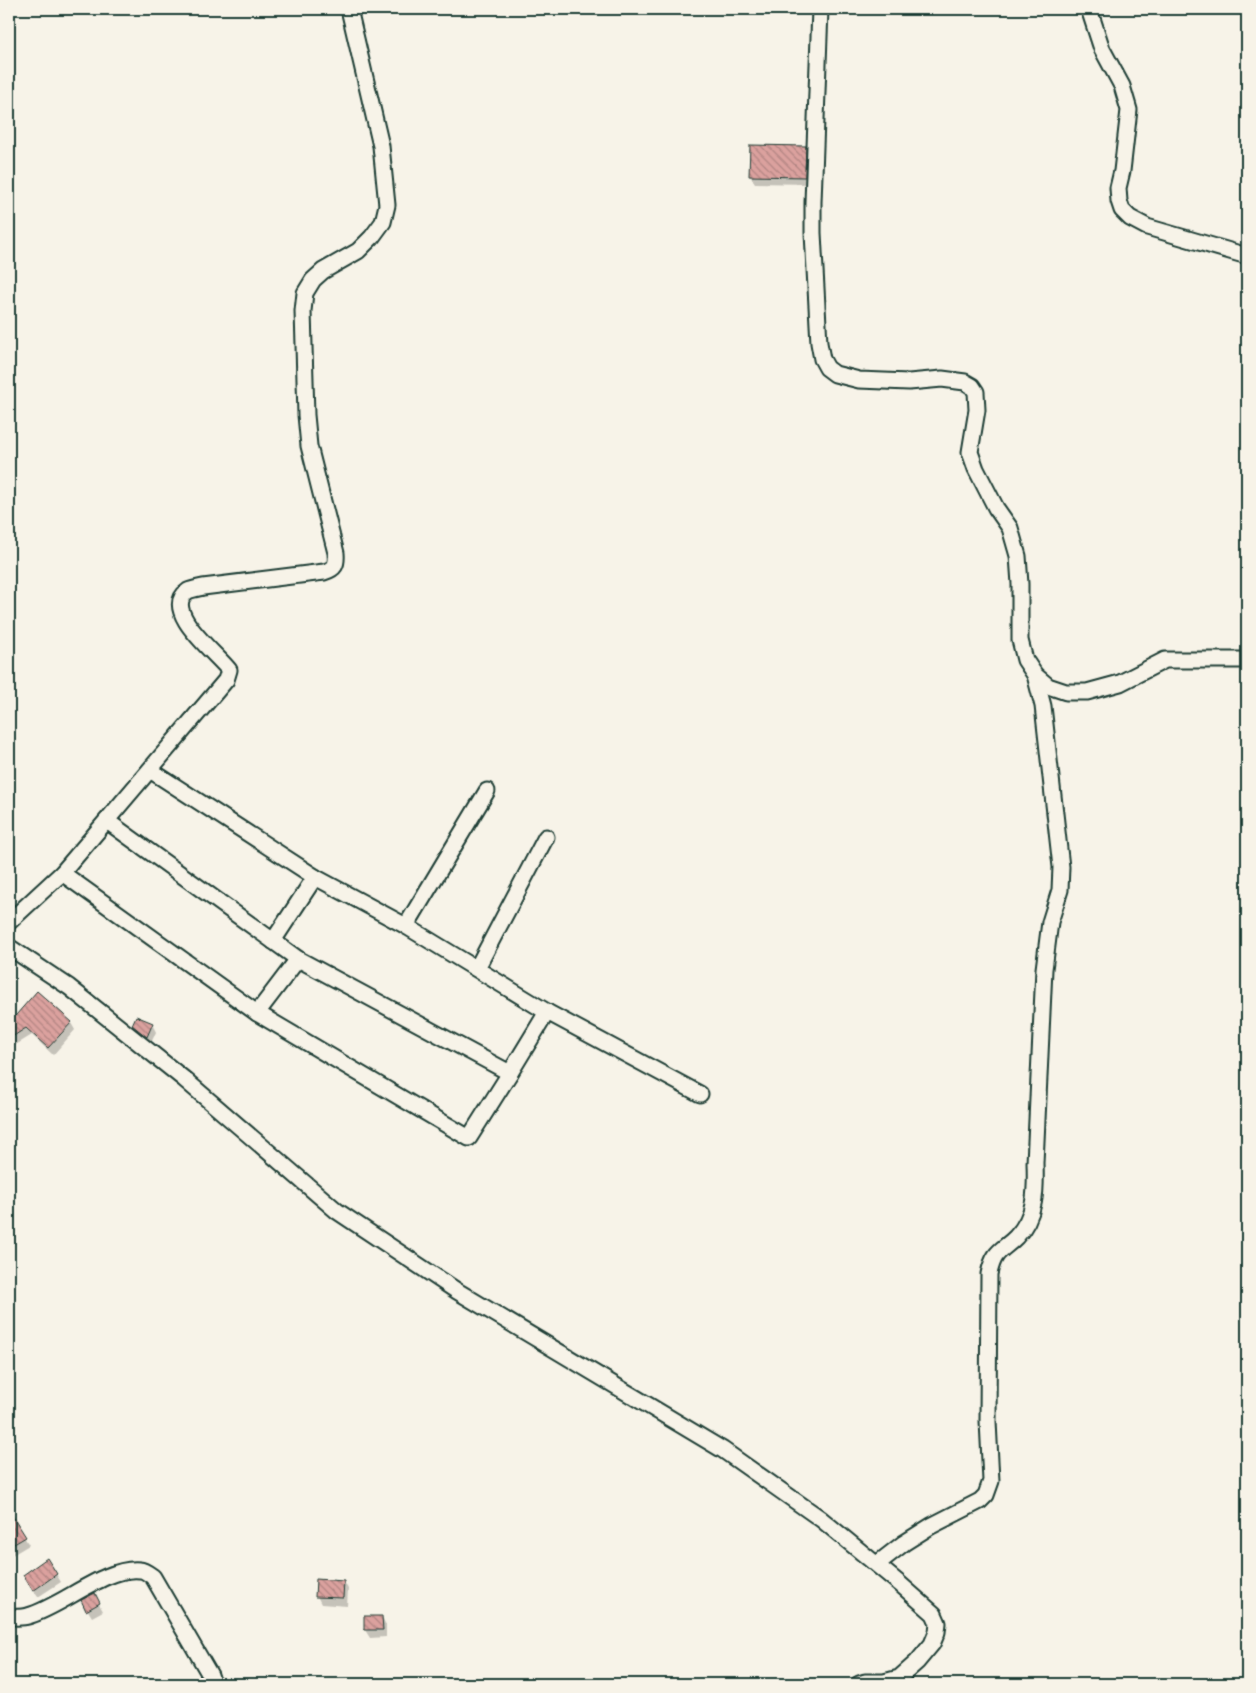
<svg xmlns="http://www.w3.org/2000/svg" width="1256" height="1693" viewBox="0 0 1256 1693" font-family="Sriracha,sans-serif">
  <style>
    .shadow { fill: #0003 }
    .building { fill: url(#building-back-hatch); stroke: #1f3d34 }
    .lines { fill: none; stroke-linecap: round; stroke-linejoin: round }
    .minor-casing { stroke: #1f3d34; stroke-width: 19 }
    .minor { stroke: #f7f3e8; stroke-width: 15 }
  </style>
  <defs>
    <pattern id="building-back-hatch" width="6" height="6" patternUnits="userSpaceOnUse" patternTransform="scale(1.25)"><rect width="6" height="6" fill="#dba19e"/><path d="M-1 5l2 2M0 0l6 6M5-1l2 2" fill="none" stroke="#b18482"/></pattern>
  </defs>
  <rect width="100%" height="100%" fill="#f7f3e8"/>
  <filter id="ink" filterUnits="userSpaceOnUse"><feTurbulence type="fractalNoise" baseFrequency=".02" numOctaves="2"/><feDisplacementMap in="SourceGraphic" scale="10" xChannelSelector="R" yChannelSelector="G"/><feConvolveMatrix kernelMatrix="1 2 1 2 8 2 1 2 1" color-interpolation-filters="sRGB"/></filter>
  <g filter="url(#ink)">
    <g class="shadow">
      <polygon points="805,147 809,155 808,184 755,183 750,176"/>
      <polygon points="37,993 71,1023 75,1030 53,1055 32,1035 9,1049 9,1025"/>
      <polygon points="152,1024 156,1032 151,1043 138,1033 133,1025"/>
      <polygon points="15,1522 29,1545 9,1557 9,1526"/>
      <polygon points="56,1574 61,1582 38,1597 28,1583"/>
      <polygon points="344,1582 348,1589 347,1606 321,1604 317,1596"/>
      <polygon points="94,1595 103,1611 92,1617 82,1601"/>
      <polygon points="365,1617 382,1617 386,1625 386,1637 370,1638 365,1630"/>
    </g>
    <g class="building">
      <polygon points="750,145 806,146 805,177 749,176"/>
      <polygon points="37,991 72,1022 48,1048 26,1028 9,1039 9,1023"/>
      <polygon points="136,1016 153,1023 147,1037 132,1025"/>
      <polygon points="9,1510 26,1537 9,1547"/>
      <polygon points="47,1558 57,1574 33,1591 23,1575"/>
      <polygon points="316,1579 344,1581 343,1598 315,1597"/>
      <polygon points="95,1593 100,1603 86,1611 81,1600"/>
      <polygon points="364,1616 382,1616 383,1630 364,1630"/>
    </g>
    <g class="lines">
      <defs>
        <g id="minor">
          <polyline points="820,9 813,202 813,233 819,343 822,359 827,368 835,374 859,380 909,382 942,379 965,382 972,386 976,392 977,410 970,452 976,469 996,508 1010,528 1018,556 1020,584 1020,640 1025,660 1035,675 1048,686 1066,692 1087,692 1120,683 1165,660 1247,660"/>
          <polyline points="1089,9 1102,49 1122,86 1129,110 1122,171 1118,188 1119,201 1122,210 1130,218 1147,227 1247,256"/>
          <polyline points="150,770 315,877 406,926 547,1012 700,1094"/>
          <polyline points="107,821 298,959 510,1073"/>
          <polyline points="62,873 257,1013 469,1138 510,1073 547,1012"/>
          <path d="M9,922L62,873L226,680L229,670C217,654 160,610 188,591C192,589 199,588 203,587L324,572C335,569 337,565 336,553L309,446L306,415L303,311L305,293L313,280L323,271L358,251L372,237L383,222L387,205L381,146L349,9"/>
          <polyline points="406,926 487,791"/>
          <polyline points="273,941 315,877"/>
          <polyline points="9,947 69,987 184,1079 337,1211 457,1291 723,1450 821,1519 900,1584 934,1614 938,1623 937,1632 932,1644 917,1662 899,1678 884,1682 865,1682 859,1684"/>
          <polyline points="477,968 546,837"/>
          <polyline points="257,1013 298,959"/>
          <path d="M877,1564L904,1543L931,1526L980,1501L986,1495L991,1481L988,1421L989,1274C994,1250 1001,1252 1016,1237C1036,1216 1036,1190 1035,1163L1044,969L1050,922L1060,890L1061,867L1043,706L1035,675"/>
          <path d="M9,1617C15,1617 22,1618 28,1616C61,1607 106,1566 140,1570C144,1570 149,1574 153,1577L210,1675L213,1684"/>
        </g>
      </defs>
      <use href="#minor" class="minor-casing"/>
      <use href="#minor" class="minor"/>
    </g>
  </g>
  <rect width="1256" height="1693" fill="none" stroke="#f7f3e8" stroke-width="30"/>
  <rect x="15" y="15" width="1226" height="1663" fill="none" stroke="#1f3d34" stroke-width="2" filter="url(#ink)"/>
</svg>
